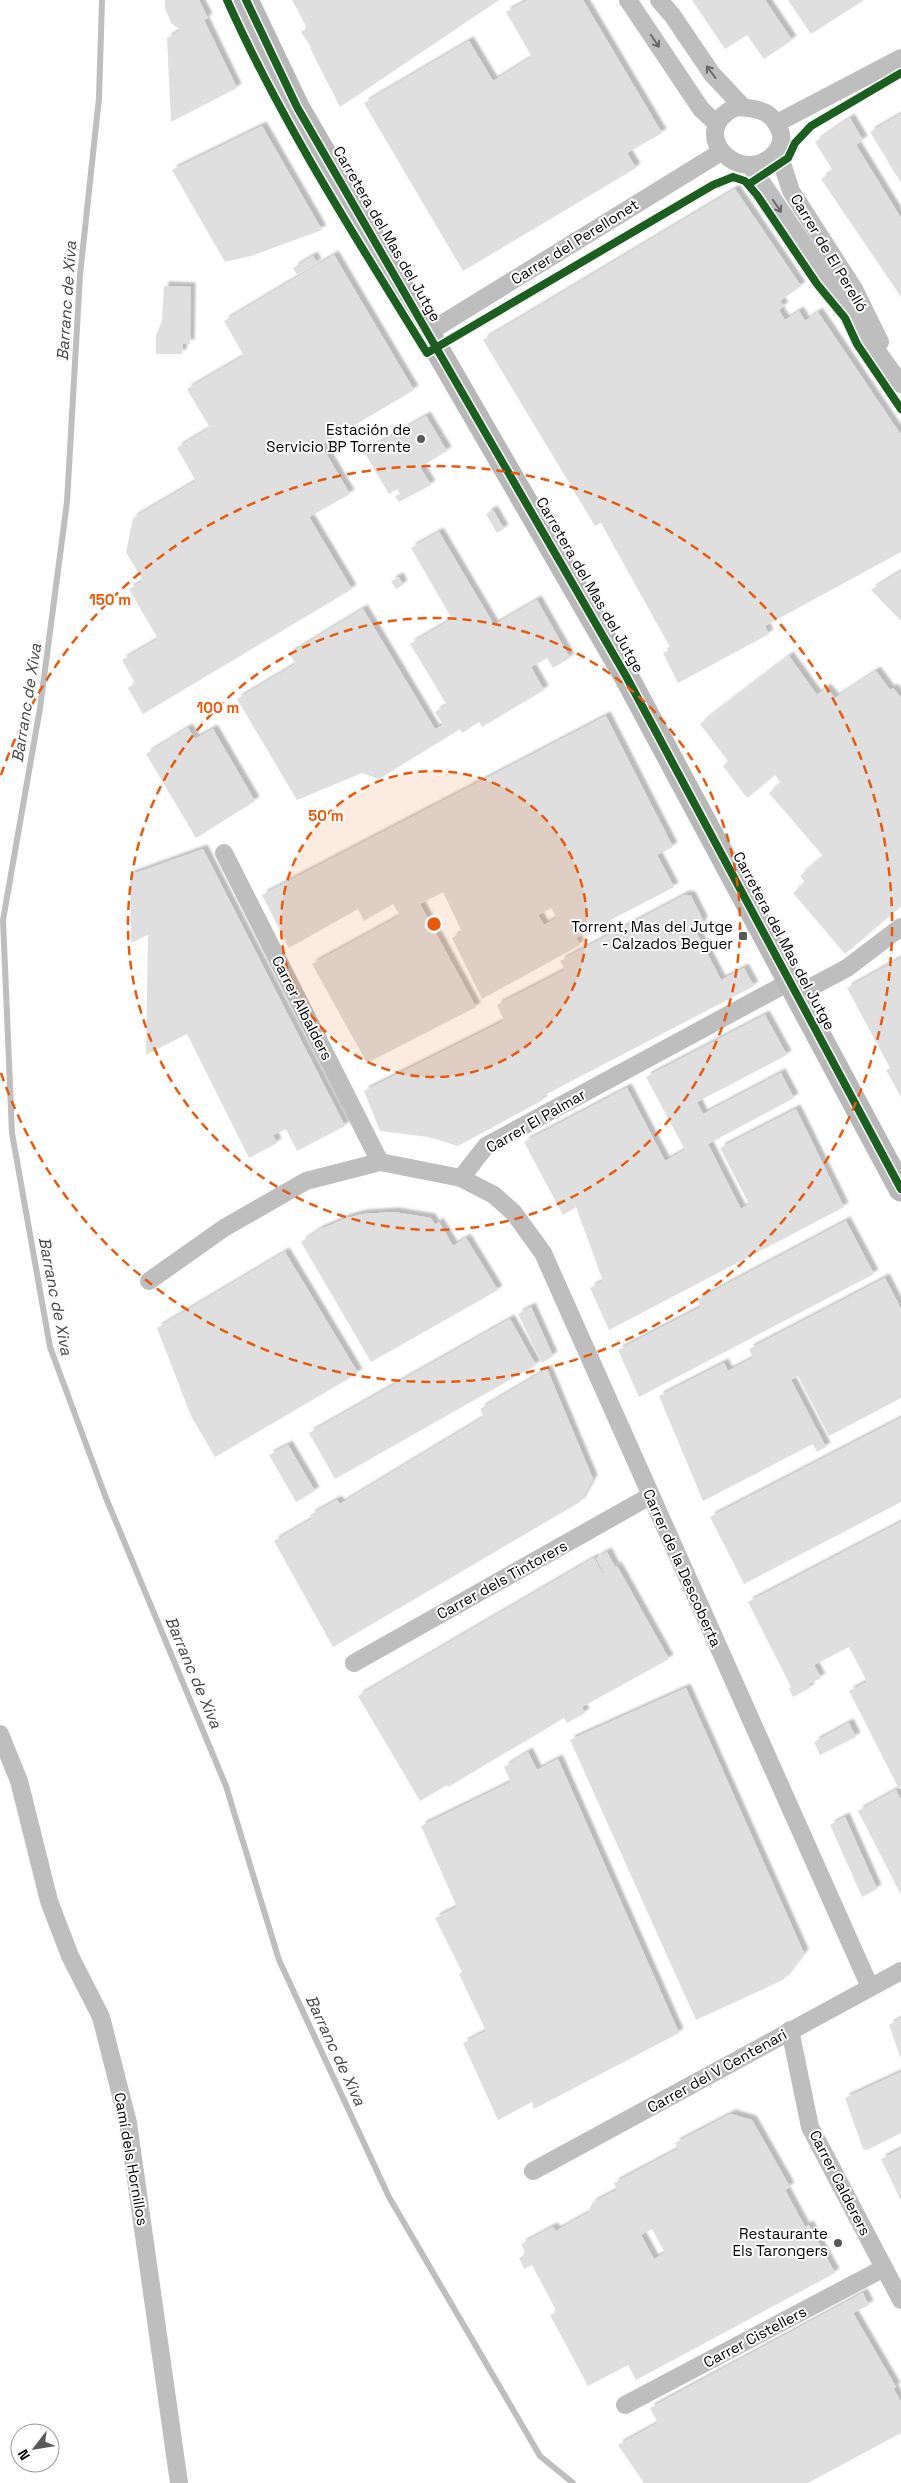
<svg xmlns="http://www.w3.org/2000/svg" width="901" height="2483" viewBox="0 0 901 2483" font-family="'Space Grotesk',sans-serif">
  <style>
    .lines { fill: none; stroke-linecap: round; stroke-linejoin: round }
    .stream { stroke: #bebebe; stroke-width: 6 }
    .building { fill: #dfdfdf; fill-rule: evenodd; filter: url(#shadow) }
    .street { stroke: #bebebe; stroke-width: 18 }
    .secondary { stroke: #b8b8b8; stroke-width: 25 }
    .cycleway-casing { stroke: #fff; stroke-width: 11 }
    .cycleway { stroke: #1b5e20; stroke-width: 8 }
    .oneway { stroke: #686868 }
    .ring { fill: none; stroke: #e8590c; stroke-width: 2.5; stroke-dasharray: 9 6 }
    .poi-dot { fill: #595959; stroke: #fff; stroke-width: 2 }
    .labels { text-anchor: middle; stroke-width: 4; stroke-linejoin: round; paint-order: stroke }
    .street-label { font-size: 15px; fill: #000; stroke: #fff }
    .poi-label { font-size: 15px; fill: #000; stroke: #fff; text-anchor: end }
    .water-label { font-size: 16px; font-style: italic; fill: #434343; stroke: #fff }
    .centre { fill: #e8590c; stroke: #fff; stroke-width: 2.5 }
    .ring-label { font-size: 15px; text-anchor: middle; font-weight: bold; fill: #e8590c; stroke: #fff; stroke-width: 4; stroke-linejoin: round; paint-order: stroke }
  </style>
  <defs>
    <filter id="shadow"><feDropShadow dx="4.5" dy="-4.5" stdDeviation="1" flood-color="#0004"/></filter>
  </defs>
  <rect width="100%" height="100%" fill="#fff"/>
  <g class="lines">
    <polyline class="stream" points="102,0 99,98 80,275 67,502 40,708 3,920 12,1133 50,1347 106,1498 226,1786 279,1960 389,2197 540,2456 573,2483"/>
  </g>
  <g class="building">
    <polygon points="165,0 199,0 208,18 204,20 237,88 171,122 167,38 181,30 172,24 165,9"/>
    <polygon points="292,0 499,0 340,107 310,48 311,47 301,32 307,28"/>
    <polygon points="528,0 583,0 662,133 627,153 636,168 463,271 364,103 469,41 493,81 532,57 506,12"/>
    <polygon points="692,0 765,0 792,40 764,59 747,35 725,49"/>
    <polygon points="788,0 864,0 811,34"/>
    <polygon points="901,114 901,183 870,132"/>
    <polygon points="850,118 863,140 856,145 901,218 901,297 821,179 833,171 815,142"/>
    <polygon points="262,126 322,230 251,256 225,262 172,170"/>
    <polygon points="735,189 801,286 780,301 784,306 779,310 785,320 799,311 805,321 818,312 901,435 901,552 765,626 769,634 678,683 663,653 671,649 601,523 595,526 483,340"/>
    <polygon points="334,255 414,390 321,445 350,494 309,517 352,589 143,714 128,688 135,683 122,660 158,639 129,589 143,581 126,552 133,518 196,481 177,448 210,428 187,389 244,356 224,321"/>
    <polygon points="313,256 317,263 297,275 293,268"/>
    <polygon points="164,286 191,287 190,344 183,344 182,354 156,354 156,335 162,321"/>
    <polygon points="426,416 447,451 420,467 431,485 399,502 395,496 400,494 397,489 389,494 364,452"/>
    <polygon points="493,510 504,529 497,533 486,514"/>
    <polygon points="439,532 494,625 537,600 570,658 553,668 547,658 531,667 544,690 482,727 479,722 462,733 460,729 379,779 362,773 297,800 237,699 296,664 289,654 363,609 435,729 443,725 435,712 447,705 410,644 452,619 411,548"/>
    <polygon points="901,571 901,621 871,590"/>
    <polygon points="399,577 403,585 396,589 391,581"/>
    <polygon points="789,656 817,695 826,688 835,698 876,671 890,690 893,688 901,698 901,906 845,954 793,893 805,883 800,876 823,856 769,793 781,783 775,775 747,798 723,766 728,761 700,724"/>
    <path d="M606,716L673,847L657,855L674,887L576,938L580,945L482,999L452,938L462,932L443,892L420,904L476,1007L367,1063L312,964L400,916L393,904L364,921L358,909L289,948L262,895ZM551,908L557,918L544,925L538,915Z"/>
    <polygon points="188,728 195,739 213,729 255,801 196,838 146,754"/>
    <polygon points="203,849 345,1126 297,1151 286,1129 273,1135 277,1143 249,1158 187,1034 146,1055 148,935 131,943 130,875"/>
    <polygon points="685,895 691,896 703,920 701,925 694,928 721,980 744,968 754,986 541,1097 543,1100 458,1146 428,1137 380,1131 364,1091 504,1021 497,1005 565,970 560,961"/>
    <polygon points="901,958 901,1097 886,1070 890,1068 847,988"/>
    <polygon points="765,1015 787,1055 697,1102 703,1114 781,1073 794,1098 708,1144 741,1209 749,1204 720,1148 796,1109 844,1207 609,1330 590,1288 603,1281 576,1207 563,1215 524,1142 627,1088 665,1161 685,1150 646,1077"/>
    <polygon points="394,1212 431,1218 435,1225 439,1222 453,1246 466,1238 498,1290 371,1362 301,1242 319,1230 347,1218 363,1214"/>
    <polygon points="846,1221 874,1274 639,1397 618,1350 701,1307 697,1300"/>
    <polygon points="285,1252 358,1373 215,1457 191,1416 157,1328"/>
    <polygon points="885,1278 901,1309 901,1398 829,1436 798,1376 791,1380 826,1447 817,1452 813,1444 703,1501 659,1396 724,1363 728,1371 753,1358 749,1349"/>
    <polygon points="531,1307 553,1356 542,1363 518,1314"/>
    <polygon points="510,1319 536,1365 335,1479 309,1433"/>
    <polygon points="547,1369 593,1479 580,1502 333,1647 274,1541 312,1519 310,1515 337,1500 340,1504 484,1417 480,1409"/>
    <polygon points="901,1418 901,1502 744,1584 710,1517"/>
    <polygon points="288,1445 315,1491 296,1502 269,1455"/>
    <polygon points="901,1522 901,1788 899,1789 849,1691 867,1682 849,1647 814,1665 821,1678 808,1684 810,1688 793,1697 789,1689 791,1687 748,1602"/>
    <polygon points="607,1552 615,1567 604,1573 596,1558"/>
    <polygon points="594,1558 603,1574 617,1566 669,1659 582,1707 585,1713 567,1723 564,1718 448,1787 447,1785 420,1801 358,1696"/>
    <polygon points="686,1688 804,1953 783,1980 696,2020 570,1740"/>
    <polygon points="849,1723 856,1737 820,1755 814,1742"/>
    <polygon points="528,1752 537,1770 558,1759 679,2033 534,2109 532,2102 498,2120 463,2043 486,2031 459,1974 462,1972 435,1918 457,1907 421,1826 511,1782 504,1767"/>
    <polygon points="896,1790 901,1800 901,1895 858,1811"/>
    <polygon points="845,1817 877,1889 862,1897 830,1825"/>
    <polygon points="901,2018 901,2059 889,2025"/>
    <polygon points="901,2072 901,2133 867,2150 863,2149 845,2098"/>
    <path d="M731,2114L752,2120L790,2187L785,2190L805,2227L809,2225L835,2273L636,2380L628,2365L588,2386L550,2315L557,2312L532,2265L524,2269L519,2258L526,2254L521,2244L553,2227L556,2231L588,2213L592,2203L617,2190L614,2183L678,2149L675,2143ZM652,2229L665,2253L654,2259L641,2235Z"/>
    <polygon points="901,2149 901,2201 881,2159"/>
    <polygon points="863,2293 869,2305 853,2313 896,2387 893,2388 901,2402 901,2433 808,2483 644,2483 618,2445 658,2423 650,2408"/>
  </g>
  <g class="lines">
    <g class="street">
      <polyline points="628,0 701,109 717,124"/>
      <polyline points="659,0 672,15 712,74 743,107"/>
      <path d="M736,107C759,108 774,111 781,134C782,140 780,147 776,152C743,191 683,132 736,107Z"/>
      <polyline points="777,123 901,58"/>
      <polyline points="778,151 791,191 854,289 880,342"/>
      <polyline points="750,165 856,322 901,384"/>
      <polyline points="429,332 721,152"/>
      <polyline points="224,853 380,1162"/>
      <polyline points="798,994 847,968 901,927"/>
      <polyline points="461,1178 494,1195 514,1213 543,1253 870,1987"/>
      <polyline points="149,1281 224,1228 306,1181 380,1162 461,1178 486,1146 791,981"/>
      <polyline points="354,1663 650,1496"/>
      <polyline points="0,1734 19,1781 49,1901 70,1956 101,2017 128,2123 179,2483"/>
      <polyline points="790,2030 810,2127 901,2300"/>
      <polyline points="533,2171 901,1971"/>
      <polyline points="625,2405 884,2268"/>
    </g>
    <polyline class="secondary" points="246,0 297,107 626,676 901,1189"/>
    <defs>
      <g id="cycleway">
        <path d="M227,0C282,123 356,238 427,353L713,185L733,177L745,181L757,195L817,284L845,318L857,344L901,409"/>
        <polyline points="246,0 297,107 626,676 901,1189"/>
        <polyline points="749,184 788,158 795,143 811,126 901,73"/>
      </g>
    </defs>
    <use href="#cycleway" class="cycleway-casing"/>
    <use href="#cycleway" class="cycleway"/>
  </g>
  <defs><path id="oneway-shaft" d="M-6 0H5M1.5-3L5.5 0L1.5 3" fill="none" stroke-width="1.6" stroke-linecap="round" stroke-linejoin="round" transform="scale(1.25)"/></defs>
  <g class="oneway">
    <use href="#oneway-shaft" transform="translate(655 41) rotate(56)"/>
    <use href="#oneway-shaft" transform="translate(711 72) rotate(-127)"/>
    <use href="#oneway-shaft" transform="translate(777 206) rotate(56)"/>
  </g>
  <circle cx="434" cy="924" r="153" fill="#e8590c" fill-opacity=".12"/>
  <g class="ring">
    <circle cx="434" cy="924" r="153"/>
    <circle cx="434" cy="924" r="306"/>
    <path d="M1 775A458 458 0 1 1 1 1073"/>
  </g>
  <g class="poi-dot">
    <circle cx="421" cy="439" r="5"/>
    <rect x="738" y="931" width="10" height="10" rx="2.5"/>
    <circle cx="838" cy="2243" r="5"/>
  </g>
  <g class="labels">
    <g class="street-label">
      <text transform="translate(387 234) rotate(60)" y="5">Carretera del Mas del Jutge</text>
      <text transform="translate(575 242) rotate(-32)" y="5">Carrer del Perellonet</text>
      <text transform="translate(829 253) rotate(59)" y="5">Carrer de El Perelló</text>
      <text transform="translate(590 585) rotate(60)" y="5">Carretera del Mas del Jutge</text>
      <text transform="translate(784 941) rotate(62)" y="5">Carretera del Mas del Jutge</text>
      <text transform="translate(302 1008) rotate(63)" y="5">Carrer Albalders</text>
      <text transform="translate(536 1121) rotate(-30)" y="5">Carrer El Palmar</text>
      <text transform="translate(682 1568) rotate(66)" y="5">Carrer de la Descoberta</text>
      <text transform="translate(502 1580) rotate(-29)" y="5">Carrer dels Tintorers</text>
      <text transform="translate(717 2071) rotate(-29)" y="5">Carrer del V Centenari</text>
      <text transform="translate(131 2159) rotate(80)" y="5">Camí dels Hornillos</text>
      <text transform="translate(840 2183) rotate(63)" y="5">Carrer Calderers</text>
      <text transform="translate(755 2337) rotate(-28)" y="5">Carrer Cistellers</text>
    </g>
    <g class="poi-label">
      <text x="411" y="435">Estación de<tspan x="411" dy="17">Servicio BP Torrente</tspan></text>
      <text x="733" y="932">Torrent, Mas del Jutge<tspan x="733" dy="17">- Calzados Beguer</tspan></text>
      <text x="828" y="2239">Restaurante<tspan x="828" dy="17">Els Tarongers</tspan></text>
    </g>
    <g class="water-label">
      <text transform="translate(66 301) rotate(-86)" y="6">Barranc de Xiva</text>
      <text transform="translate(26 703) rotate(-81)" y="6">Barranc de Xiva</text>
      <text transform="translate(56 1296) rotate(79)" y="6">Barranc de Xiva</text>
      <text transform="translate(194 1672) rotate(67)" y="6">Barranc de Xiva</text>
      <text transform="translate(336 2050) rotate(65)" y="6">Barranc de Xiva</text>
    </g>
  </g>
  <circle cx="434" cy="924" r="8" class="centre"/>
  <g class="ring-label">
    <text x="110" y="605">150 m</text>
    <text x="218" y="713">100 m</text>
    <text x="326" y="821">50 m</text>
  </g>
  <g transform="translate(35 2448) rotate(239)"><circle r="24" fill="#ffffff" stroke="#999999"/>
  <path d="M0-4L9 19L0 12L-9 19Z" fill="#595959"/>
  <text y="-8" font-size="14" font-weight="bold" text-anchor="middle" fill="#000000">N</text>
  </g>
</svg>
